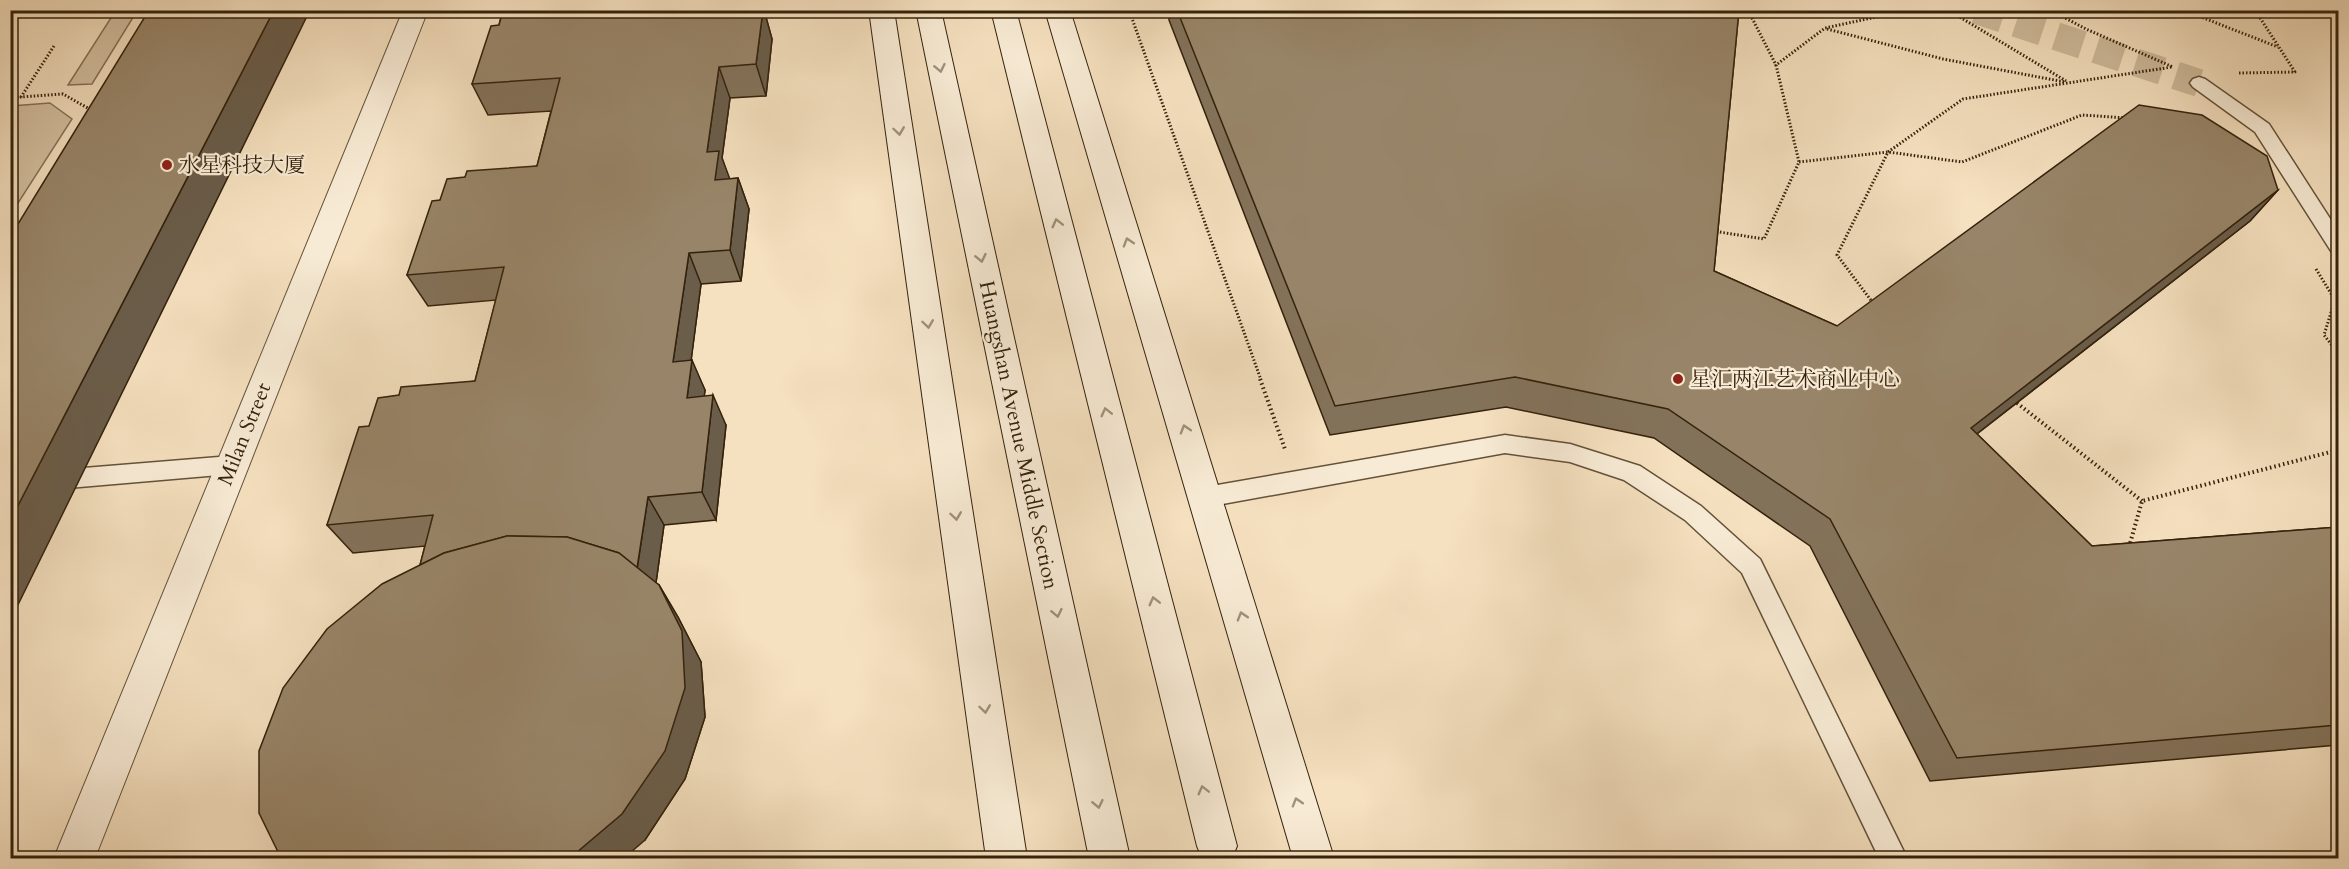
<svg xmlns="http://www.w3.org/2000/svg" width="2349" height="869" viewBox="0 0 2349 869" font-family="Cardo,'Noto Serif SC',serif">
  <style>
    .green { fill: #d4c0a1; stroke: #847156; stroke-width: 1.5 }
    .lines { fill: none; stroke-linecap: round; stroke-linejoin: round }
    .minor-tunnel { stroke: #ceba9b; stroke-width: 28; stroke-dasharray: 28 14; stroke-linecap: butt }
    .service-casing { stroke: #645239; stroke-width: 3 }
    .tertiary-casing { stroke: #645239; stroke-width: 2 }
    .secondary-casing { stroke: #34220c; stroke-width: 2 }
    .path-far1 { stroke: #34220c; stroke-width: 3; stroke-dasharray: 1.5 2; stroke-linecap: butt }
    .path { stroke: #34220c; stroke-width: 4; stroke-dasharray: 1.5 3; stroke-linecap: butt }
    .service { fill: #f8ebd5; fill-rule: evenodd }
    .tertiary { fill: #f8ebd5; fill-rule: evenodd }
    .secondary { fill: #f8ebd5; fill-rule: evenodd }
    .wall { fill: #83725a; stroke: #34220c; stroke-width: 1.5 }
    .shaded-wall { fill: #6a5d4a; stroke: #34220c; stroke-width: 1.5 }
    .building { fill: #988569; stroke: #34220c; stroke-width: 1.5 }
    .oneway { stroke: #a0917b }
    .poi-dot { fill: #8f2418; stroke: #f8ebd5; stroke-width: 2 }
    .labels { text-anchor: middle; stroke-width: 4.5; stroke-linejoin: round; paint-order: stroke }
    .poi-label { font-size: 21px; fill: #34220c; stroke: #f8ebd5; text-anchor: start }
    .street-label { font-size: 21px; fill: #34220c; stroke: #f8ebd5 }
  </style>
  <rect width="100%" height="100%" fill="#f5e0bf"/>
  <filter id="stains"><feTurbulence type="fractalNoise" baseFrequency=".00333" numOctaves="4"/><feColorMatrix values="0 0 0 0 .2 0 0 0 0 .09 0 0 0 0 .02 0 0 0 .5 -.17"/></filter>
  <radialGradient id="worn" r=".72"><stop offset=".6" stop-color="#630" stop-opacity="0"/><stop offset="1" stop-color="#630" stop-opacity=".3"/></radialGradient>
  <g class="green">
    <polygon points="116,10 137,11 92,84 68,85"/>
    <polygon points="50,103 72,119 11,214 11,106"/>
  </g>
  <g class="lines">
    <polyline class="minor-tunnel" points="1976,10 2199,83"/>
    <defs>
      <g id="service">
        <polygon points="2199,77 2205,79 2269,124 2338,231 2338,253 2331,251 2255,132 2193,87 2190,83 2193,79"/>
        <polygon points="1505,435 1570,444 1640,466 1701,506 1760,559 1907,858 1879,858 1742,573 1685,520 1624,480 1570,462 1505,453 1206,507 1198,504 1194,497 1198,490 1206,487"/>
        <polygon points="231,456 239,458 242,465 239,472 231,474 10,493 10,474"/>
      </g>
      <polygon id="tertiary" points="403,10 428,10 95,858 54,858"/>
      <g id="secondary">
        <polygon points="869,10 894,10 1027,858 986,858"/>
        <polygon points="916,10 941,10 1130,858 1089,858"/>
        <polygon points="991,10 1016,10 1237,846 1232,858 1202,858 1197,846"/>
        <polygon points="1045,10 1070,10 1334,858 1293,858"/>
      </g>
    </defs>
    <use href="#service" class="service-casing"/>
    <use href="#tertiary" class="tertiary-casing"/>
    <use href="#secondary" class="secondary-casing"/>
    <g class="path-far1">
      <polyline points="1129,10 1261,380"/>
      <polyline points="1745,10 1752,18 1776,65"/>
      <polyline points="1948,10 2066,81"/>
      <polyline points="2050,10 2086,29 2173,67"/>
      <polyline points="2183,10 2278,47"/>
      <polyline points="1827,29 1943,59 2065,82"/>
      <polyline points="54,46 21,97 63,94 93,111"/>
      <polyline points="2239,73 2295,72 2255,10"/>
      <polyline points="10,97 21,97"/>
      <polyline points="1799,162 1888,152 1962,162 2082,115 2127,118"/>
      <polyline points="1713,231 1764,239 1799,162 1776,65 1825,28 1909,10"/>
      <polyline points="2316,269 2335,300 2324,335 2338,353"/>
      <polyline points="1873,303 1837,255 1888,152 1963,99 2172,67"/>
    </g>
    <g class="path">
      <polyline points="1260,379 1285,449"/>
      <polyline points="2017,403 2142,501"/>
      <polyline points="2129,547 2142,501 2338,450"/>
    </g>
    <use href="#service" class="service"/>
    <use href="#tertiary" class="tertiary"/>
    <use href="#secondary" class="secondary"/>
  </g>
  <g class="wall">
    <polygon points="503,10 764,10 772,39 766,96 730,98 722,158 729,179 738,178 749,209 741,281 701,284 691,360 705,390 704,396 726,425 716,520 664,525 656,583 659,585 678,617 701,662 705,717 685,779 645,840 420,565 425,546 353,553 327,525 369,426 399,395 475,381 496,300 428,306 407,275 440,200 465,177 537,166 551,111 488,115 472,84 499,25"/>
    <polygon points="1169,10 1331,10 1332,12 1590,13 1590,10 1739,10 1714,271 1837,326 2278,190 2250,221 1977,434 2092,546 2338,527 2338,745 1930,781 1810,546 1654,438 1506,407 1330,435 1169,20"/>
  </g>
  <g class="shaded-wall">
    <polygon points="274,10 310,10 10,621 10,521"/>
    <polygon points="763,10 764,10 772,39 766,96 756,64"/>
    <polygon points="719,67 730,98 722,158 731,182 715,180 707,152"/>
    <polygon points="738,178 749,209 741,281 730,250"/>
    <polygon points="2278,190 2250,221 1947,457 1971,428"/>
    <polygon points="689,253 701,284 687,392 673,362"/>
    <polygon points="692,360 705,390 701,427 687,398"/>
    <polygon points="713,395 726,425 716,520 702,492"/>
    <polygon points="648,497 664,525 654,597 637,570"/>
    <polygon points="659,585 678,617 701,662 705,717 685,779 645,840 624,858 570,858"/>
  </g>
  <g class="building">
    <polygon points="149,10 274,10 10,521 10,237"/>
    <polygon points="503,10 763,10 756,64 719,67 707,152 719,151 715,180 738,178 730,250 689,253 673,362 692,360 687,398 713,395 702,492 648,497 637,568 619,553 567,537 507,536 444,553 420,565 433,515 327,525 359,427 369,426 378,398 399,395 401,387 475,381 504,267 407,275 432,201 440,200 447,179 465,177 467,171 537,166 560,78 472,84 491,26 499,25"/>
    <polygon points="1177,10 1331,10 1332,12 1596,13 1596,10 1739,10 1714,271 1837,326 2139,105 2202,115 2267,156 2278,190 1971,428 2092,546 2338,527 2338,725 1957,758 1830,519 1668,409 1515,377 1335,406"/>
    <polygon points="507,536 567,537 619,553 659,585 682,631 685,688 665,751 622,814 570,858 281,858 259,813 259,751 283,688 327,629 382,584 444,553"/>
  </g>
  <defs><path id="oneway-chevron" d="M-2-3.5L2.5 0L-2 3.5" fill="none" stroke-width="1.6" stroke-linecap="round" stroke-linejoin="round" transform="scale(1.5)"/></defs>
  <g class="oneway">
    <use href="#oneway-chevron" transform="translate(940 68) rotate(78)"/>
    <use href="#oneway-chevron" transform="translate(899 131) rotate(82)"/>
    <use href="#oneway-chevron" transform="translate(1057 223) rotate(-104)"/>
    <use href="#oneway-chevron" transform="translate(1128 242) rotate(-107)"/>
    <use href="#oneway-chevron" transform="translate(981 258) rotate(78)"/>
    <use href="#oneway-chevron" transform="translate(928 324) rotate(82)"/>
    <use href="#oneway-chevron" transform="translate(1106 412) rotate(-104)"/>
    <use href="#oneway-chevron" transform="translate(1185 429) rotate(-107)"/>
    <use href="#oneway-chevron" transform="translate(956 516) rotate(82)"/>
    <use href="#oneway-chevron" transform="translate(1154 601) rotate(-104)"/>
    <use href="#oneway-chevron" transform="translate(1057 613) rotate(78)"/>
    <use href="#oneway-chevron" transform="translate(1242 616) rotate(-107)"/>
    <use href="#oneway-chevron" transform="translate(985 709) rotate(82)"/>
    <use href="#oneway-chevron" transform="translate(1203 790) rotate(-104)"/>
    <use href="#oneway-chevron" transform="translate(1297 802) rotate(-107)"/>
    <use href="#oneway-chevron" transform="translate(1098 804) rotate(78)"/>
  </g>
  <g class="poi-dot">
    <circle cx="167" cy="165" r="6"/>
    <circle cx="1678" cy="379" r="6"/>
  </g>
  <g class="labels">
    <g class="poi-label">
      <text x="179" y="172">水星科技大厦</text>
      <text x="1690" y="386">星汇两江艺术商业中心</text>
    </g>
    <g class="street-label">
      <text transform="translate(244 434) rotate(-68)" y="7">Milan Street</text>
      <text transform="translate(1019 435) rotate(78)" y="7">Huangshan Avenue Middle Section</text>
    </g>
  </g>
  <rect width="2349" height="869" fill="none" stroke="#f5e0bf" stroke-width="36"/>
  <rect x="12" y="12" width="2325" height="845" fill="none" stroke="#34220c" stroke-width="3"/>
  <rect x="18" y="18" width="2313" height="833" fill="none" stroke="#34220c" stroke-width="1.5"/>
  <rect width="100%" height="100%" filter="url(#stains)"/>
  <rect width="100%" height="100%" fill="url(#worn)"/>
</svg>
